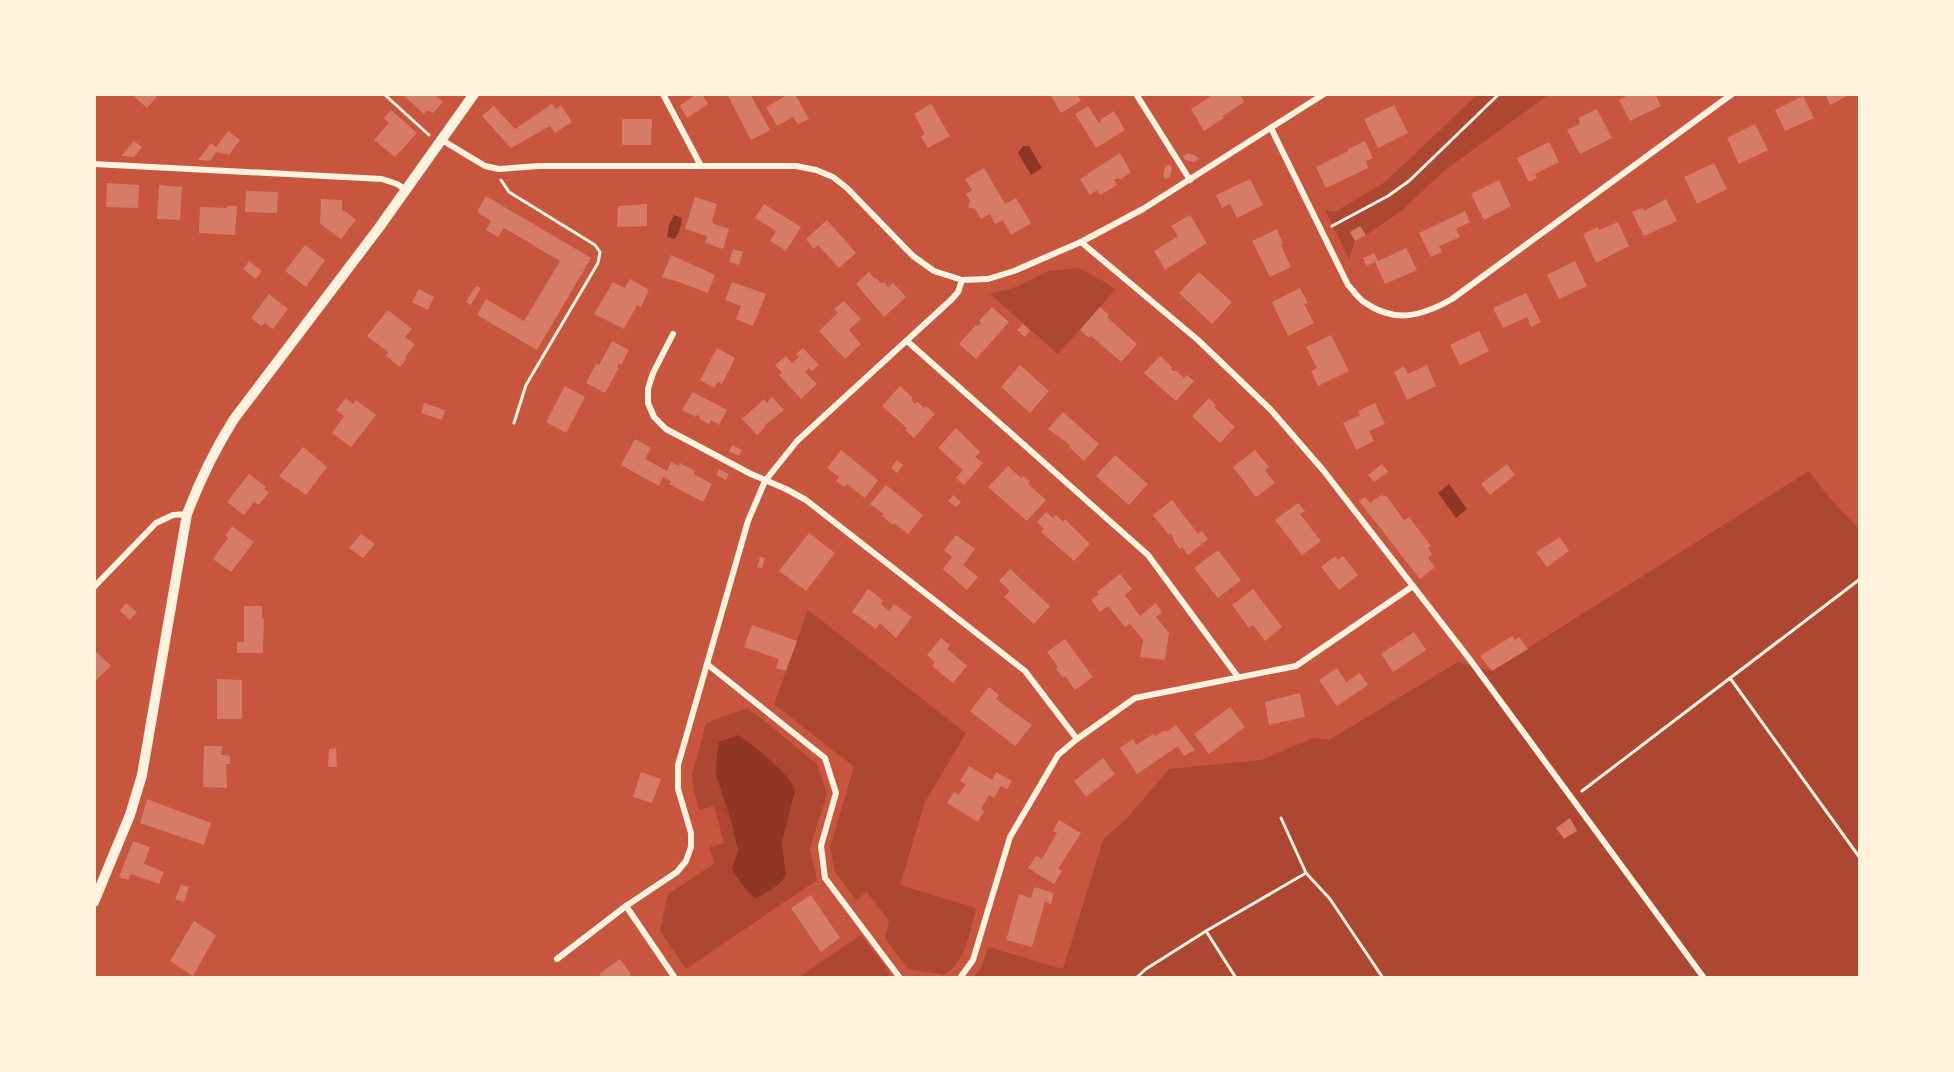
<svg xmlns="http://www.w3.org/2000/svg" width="1954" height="1072" viewBox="0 0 1954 1072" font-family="'Alegreya Sans',sans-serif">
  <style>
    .green { fill: #ae4732; fill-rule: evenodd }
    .water { fill: #8f3625 }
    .building { fill: #d67c66 }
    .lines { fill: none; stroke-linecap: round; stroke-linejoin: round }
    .path { stroke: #fff3e0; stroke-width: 3 }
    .minor { stroke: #fff3e0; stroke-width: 6 }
    .tertiary { stroke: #fff3e0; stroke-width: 10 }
  </style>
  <rect width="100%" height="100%" fill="#c8553d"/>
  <g class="green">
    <polygon points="1477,95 1548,95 1445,170 1400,212 1366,235 1360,226 1350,232 1355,241 1349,259 1325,210 1335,212 1385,182"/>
    <polygon points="1078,268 1105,282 1115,290 1058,354 990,294 1016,287 1048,271"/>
    <polygon points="1809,471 1828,496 1859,529 1859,977 973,978 982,966 988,947 1063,969 1103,840 1129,816 1169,769 1261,760 1313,738 1329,740 1458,662 1492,671"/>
    <path d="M808,610L966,733L925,802L900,885L976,908C970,931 966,962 944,975L908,969L885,938L889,921L867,892L856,900L835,872L830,847L854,767L774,704Z"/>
    <path d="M748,708L817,764L827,794L810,848L817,880L686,969L660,931L668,894L714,864L710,847L724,843L714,806L699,810L694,791L692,775L706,723ZM739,735C754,747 791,774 795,792L782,842L786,876L777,886L754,899L738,853L732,824Z"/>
    <polygon points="861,935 889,972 888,977 799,977"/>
  </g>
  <g class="water">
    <polygon points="1023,146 1029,146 1042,168 1031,175 1018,153"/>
    <polygon points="674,215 682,218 680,229 675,239 667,237 669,225"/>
    <polygon points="1449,484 1467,509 1456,518 1438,493"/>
    <path d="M739,735C754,747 792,774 795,792L782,842L786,876L777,886L755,899L740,882L732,868L738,852L732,824L716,775L717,754L719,742Z"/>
  </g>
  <g class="building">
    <polygon points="131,94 159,94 147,108"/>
    <polygon points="407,94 434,94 443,102 433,113 427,110 424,114 405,97"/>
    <polygon points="696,94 702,94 708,104 687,118 680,106"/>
    <polygon points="727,94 750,94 770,130 751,140"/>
    <polygon points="789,94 795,94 809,119 798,124 793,117 777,126 766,107"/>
    <polygon points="1050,94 1077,94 1081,101 1061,113"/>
    <polygon points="1214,94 1229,94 1230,97 1233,94 1240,94 1244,102 1223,116 1224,118 1204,131 1191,109"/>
    <polygon points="1630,94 1655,94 1661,106 1630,121 1619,100"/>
    <polygon points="1825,94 1851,94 1830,105"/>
    <polygon points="1803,96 1814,118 1785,131 1775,110"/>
    <polygon points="552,104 556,109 561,105 572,122 555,133 550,126 511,148 482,116 494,106 515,129"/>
    <polygon points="931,104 950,136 928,148 921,137 925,134 914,114"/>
    <polygon points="1394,105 1408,133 1378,148 1364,119"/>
    <polygon points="1088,106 1099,123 1101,122 1100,120 1114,111 1125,130 1096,148 1075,114"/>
    <polygon points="1597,109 1612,138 1580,154 1567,130 1580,124 1578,118"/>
    <polygon points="391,110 417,133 395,157 374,140 389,123 384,118"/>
    <polygon points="622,119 652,119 651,145 622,145"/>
    <polygon points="1755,124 1768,150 1739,164 1727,138"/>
    <polygon points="228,131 240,140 229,155 216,152 210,161 198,160 211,143 216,147"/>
    <polygon points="134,141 142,147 134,157 121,156"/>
    <polygon points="1365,141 1373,158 1366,161 1368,168 1326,188 1316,167 1348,151 1348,149"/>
    <polygon points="1549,142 1559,162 1535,174 1537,178 1529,182 1517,158"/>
    <polygon points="1120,153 1131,172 1121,179 1118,178 1114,180 1117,185 1100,195 1097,190 1090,195 1080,179 1088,175 1087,174"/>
    <polygon points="1188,153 1196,156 1199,159 1194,162 1185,160 1183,156"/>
    <polygon points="1714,163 1727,189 1697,204 1684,177"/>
    <polygon points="1170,164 1172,168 1170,177 1166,179 1163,176 1165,167"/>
    <polygon points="984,168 1005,204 1016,198 1031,223 1011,235 1003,220 995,224 990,214 981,219 975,209 968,207 970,200 966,194 972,190 965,179"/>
    <polygon points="1250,179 1263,205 1237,218 1230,204 1222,208 1216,195"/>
    <polygon points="1499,180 1511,206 1484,220 1471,194"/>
    <polygon points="107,183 139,185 138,208 106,207"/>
    <polygon points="159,185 182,187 180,220 157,219"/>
    <polygon points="246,191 278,192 277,213 245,212"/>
    <polygon points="486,196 591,258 537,350 477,315 486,299 524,321 560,261 504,228 498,237 486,230 491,221 477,212"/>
    <polygon points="695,197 717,204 712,221 714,224 729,229 723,249 705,243 707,236 685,229"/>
    <polygon points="321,199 342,200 342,211 345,211 356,220 341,239 320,224"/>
    <polygon points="1666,199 1677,221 1644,236 1632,212 1642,208 1644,211"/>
    <polygon points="647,204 647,226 617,227 618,206"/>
    <polygon points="764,204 801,227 786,251 770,241 776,231 755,218"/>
    <polygon points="227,206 237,206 235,235 199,233 200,207 227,208"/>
    <polygon points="1465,211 1470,222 1456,229 1460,237 1439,246 1442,252 1431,257 1419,233"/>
    <polygon points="1190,215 1207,243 1165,270 1154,251 1178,236 1171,226"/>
    <polygon points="827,220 856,253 839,268 818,245 814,249 806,239"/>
    <polygon points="1618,222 1629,246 1596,263 1583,234 1598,227 1599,230"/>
    <polygon points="1360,226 1366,235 1355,241 1350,232"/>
    <polygon points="1277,229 1283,244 1281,245 1291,267 1270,277 1252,241"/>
    <polygon points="305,245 325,260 306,287 285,271"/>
    <polygon points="1406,248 1417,270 1385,284 1375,262 1366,266 1363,258 1374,253 1378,261"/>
    <polygon points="733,249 743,252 739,265 729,262"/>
    <polygon points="671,255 715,275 708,293 671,279 671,280 662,277"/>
    <polygon points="249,261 262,271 256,279 243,269"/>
    <polygon points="1575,261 1587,286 1559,299 1547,275"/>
    <polygon points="869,272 875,279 876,278 882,284 884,282 888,287 893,283 906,297 884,317 856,284"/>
    <polygon points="1199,272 1232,302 1212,324 1179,293"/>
    <polygon points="630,279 649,290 641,307 637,305 624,329 594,314 613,282 625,288"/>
    <polygon points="732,282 766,294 753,326 736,319 741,306 725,300"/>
    <polygon points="476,286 481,288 471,305 466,302"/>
    <polygon points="1300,288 1308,303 1304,304 1314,323 1288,336 1272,302"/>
    <polygon points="419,289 434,297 428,310 412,302"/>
    <polygon points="1526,293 1541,322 1531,327 1527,317 1503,328 1493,308"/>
    <polygon points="269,294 288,309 273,329 265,323 261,326 251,318"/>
    <polygon points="844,301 861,319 849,330 861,344 845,359 819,331 838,313 834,309"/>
    <polygon points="992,307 1009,322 976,359 959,344 976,325 978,326 981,323 979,321"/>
    <polygon points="1100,307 1109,315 1107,317 1137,344 1121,362 1091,336 1089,338 1080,330"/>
    <polygon points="388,310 412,329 405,337 415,344 405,357 407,358 400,367 386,356 388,352 367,336"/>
    <polygon points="1023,324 1030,331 1025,337 1017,330"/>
    <polygon points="1479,331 1489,351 1460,365 1450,345"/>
    <polygon points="1331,335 1349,371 1318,386 1311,371 1317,368 1306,347"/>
    <polygon points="612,341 629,350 621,365 619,363 617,367 619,368 605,393 586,383 596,364 599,365"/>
    <polygon points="717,348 735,358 722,384 718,382 714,388 700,380"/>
    <polygon points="803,348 819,365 812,371 809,368 805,372 817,384 801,399 779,375 782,373 775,365 786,356 792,363 799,357 796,354"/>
    <polygon points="1160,356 1172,367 1171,369 1173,371 1177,371 1184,378 1187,375 1194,381 1176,401 1144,373"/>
    <polygon points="1020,365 1049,391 1030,413 1001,387"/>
    <polygon points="1427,365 1436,386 1407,400 1394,372 1404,366 1408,374"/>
    <polygon points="565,386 585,397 566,433 546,422"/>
    <polygon points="900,386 913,398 911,400 915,404 918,402 924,408 926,406 935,414 914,438 905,430 907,428 882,406"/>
    <polygon points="693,392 727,410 719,425 711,420 709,424 699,419 700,417 697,415 696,417 682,410"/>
    <polygon points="772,397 784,410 764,426 765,427 757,435 742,419 764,399 767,403"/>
    <polygon points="346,398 353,404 356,400 376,415 351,447 332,433 344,416 336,410"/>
    <polygon points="1209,398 1216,405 1214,407 1235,427 1220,443 1192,416"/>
    <polygon points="424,403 445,410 442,420 421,413"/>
    <polygon points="1375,403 1385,424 1369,431 1374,441 1356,450 1343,423 1360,415 1358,411"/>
    <polygon points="1063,412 1099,444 1084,461 1069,447 1070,445 1048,429"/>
    <polygon points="956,428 980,452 975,457 983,463 964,485 956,478 963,470 938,448"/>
    <polygon points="635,439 651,448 645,459 667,471 671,462 679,466 680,463 695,471 694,474 712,484 703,502 669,484 671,481 663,477 659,486 621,465"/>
    <polygon points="732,445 742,450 739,456 729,451"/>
    <polygon points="303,447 327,467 306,495 279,476"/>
    <polygon points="841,450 878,480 865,498 847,484 844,487 836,481 839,477 827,468"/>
    <polygon points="1255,450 1269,467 1265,470 1275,483 1256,497 1233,467"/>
    <polygon points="1115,455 1148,484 1129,505 1096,476"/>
    <polygon points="897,460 903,465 897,473 891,468"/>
    <polygon points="1382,464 1388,472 1374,482 1368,475"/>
    <polygon points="1507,464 1515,475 1490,495 1481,484"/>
    <polygon points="1008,466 1021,478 1023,476 1030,481 1028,484 1046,500 1027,521 988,487"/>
    <polygon points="719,469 729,474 726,480 716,475"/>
    <polygon points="249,474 266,487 264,489 269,492 259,505 254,502 244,515 227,502"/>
    <polygon points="886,485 923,515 908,534 894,523 893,525 882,516 884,514 870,504"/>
    <polygon points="953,495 961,502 956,507 948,501"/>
    <polygon points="1381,495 1387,497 1404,520 1409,517 1431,546 1428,548 1432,554 1428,558 1435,567 1420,579 1359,501 1365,497 1370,503"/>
    <polygon points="1172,500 1198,534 1202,531 1208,539 1188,555 1182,547 1180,549 1173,540 1174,539 1171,533 1169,535 1153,515"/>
    <polygon points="1298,503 1305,511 1300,514 1321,541 1302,555 1275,520"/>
    <polygon points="1046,512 1053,518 1056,515 1063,522 1065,519 1090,544 1074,561 1041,532 1044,529 1037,522"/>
    <polygon points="232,526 254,542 231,572 213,559 228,538 225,536"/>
    <polygon points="809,533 835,553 806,591 779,571"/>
    <polygon points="361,534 375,544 363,558 349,548"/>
    <polygon points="956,535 975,549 963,565 978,577 967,590 943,569 952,557 944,550"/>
    <polygon points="1560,537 1569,551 1547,567 1536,552"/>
    <polygon points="1218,550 1241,580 1218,598 1194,568"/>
    <polygon points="1335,556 1338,560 1343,556 1358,575 1339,590 1321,567"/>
    <polygon points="760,557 765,558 762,568 757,567"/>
    <polygon points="1010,569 1050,606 1034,624 1004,597 1010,591 999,581"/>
    <polygon points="1120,574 1132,589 1125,595 1140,616 1156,603 1162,612 1156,617 1169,633 1165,660 1140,657 1143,640 1130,624 1125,627 1108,606 1100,612 1091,600 1099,594 1097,592"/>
    <polygon points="868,589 879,597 883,601 881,604 889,611 894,604 912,617 896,638 880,623 876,629 852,612"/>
    <polygon points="1253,589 1282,627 1265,641 1253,625 1249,628 1232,605"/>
    <polygon points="126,603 137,612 130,620 120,611"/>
    <polygon points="244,606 262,606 262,619 264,618 263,653 237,653 237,642 244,642"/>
    <polygon points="752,625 797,641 786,671 776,668 779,659 744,647"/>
    <polygon points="1414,632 1426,650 1393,672 1381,654"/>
    <polygon points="1512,636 1515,640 1519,637 1528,649 1492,671 1480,656"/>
    <polygon points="941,638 950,645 947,649 967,666 953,683 932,666 935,662 927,655"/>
    <polygon points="1065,639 1093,677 1075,690 1065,676 1063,678 1056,669 1058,667 1047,652"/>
    <polygon points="94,650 111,666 94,682"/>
    <polygon points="1337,668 1346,682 1360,673 1368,685 1337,706 1319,680"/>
    <polygon points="217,679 242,680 242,719 217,719"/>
    <polygon points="989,687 999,695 996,699 1032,725 1015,746 970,711"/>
    <polygon points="1300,693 1305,717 1269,725 1265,702"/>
    <polygon points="1230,707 1245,727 1209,754 1194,734"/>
    <polygon points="1176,725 1195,750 1184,756 1178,746 1137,774 1120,748 1133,739 1136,745 1153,734 1155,736 1165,730 1166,732"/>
    <polygon points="204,746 222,746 221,755 230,756 230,764 226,764 227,788 203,787"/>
    <polygon points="336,748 337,767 328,767 329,749"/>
    <polygon points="1103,758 1115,774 1086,797 1074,781"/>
    <polygon points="969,766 992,780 996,772 1012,781 1007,789 1001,786 994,798 989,795 981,809 984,811 978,822 947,803 954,792 959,795 966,784 960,781"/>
    <polygon points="641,772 661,779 652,803 633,797"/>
    <polygon points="147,799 211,823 204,845 140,823"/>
    <polygon points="1570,818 1577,831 1564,839 1556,828"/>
    <polygon points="1059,820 1081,833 1058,869 1062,871 1054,884 1028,868 1036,856 1042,859 1057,833 1053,831"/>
    <polygon points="133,841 150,847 144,864 164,872 159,884 131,874 128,880 119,877"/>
    <polygon points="181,885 189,887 184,902 175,899"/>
    <polygon points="1034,887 1054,893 1051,904 1045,902 1032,947 1006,940 1019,894 1031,898"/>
    <polygon points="811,895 840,938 821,952 791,908"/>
    <polygon points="194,921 216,935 193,976 170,961"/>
    <polygon points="620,959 631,974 629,976 630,978 602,978 599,974"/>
  </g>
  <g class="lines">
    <g class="path">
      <polyline points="384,94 429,135"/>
      <polyline points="501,180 509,192 595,245 600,252 598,263 526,385 514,423"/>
      <polyline points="1332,226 1388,196 1409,181 1499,94"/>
      <polyline points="1730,678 1860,858"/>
      <polyline points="1582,791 1860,579"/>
      <polyline points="1281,818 1306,873 1330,899 1383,978"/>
      <polyline points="1206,931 1236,978"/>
      <polyline points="1136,978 1146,969 1206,931 1306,873"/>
    </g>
    <g class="minor">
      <polyline points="663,94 701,166"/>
      <polyline points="1136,94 1190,180"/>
      <path d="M1271,128L1348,285C1353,290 1358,298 1364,302C1395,324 1422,316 1452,299L1732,94"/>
      <polyline points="442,140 485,166 499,169 539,166 796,166 816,170 833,177 847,188 913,256 934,271 962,280 988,279 1014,271 1081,242 1198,340 1271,410 1323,470 1468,657 1704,978"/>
      <polyline points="94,164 382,179 397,184 406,190"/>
      <polyline points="1081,242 1143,209 1324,94"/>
      <polyline points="673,334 653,373 648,389 648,403 654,417 666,429 751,474 786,489 806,500 1025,671 1077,739"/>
      <polyline points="907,341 1148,555 1238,677"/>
      <polyline points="94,587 156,523 173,515 187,514"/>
      <polyline points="707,664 825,758 836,793 821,846 825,878 900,978"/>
      <polyline points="626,906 675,978"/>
      <polyline points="557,959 626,906 677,872 686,861 691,847 691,833 678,789 678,765 748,521 765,481 797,441 952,299 958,292 962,280"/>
      <polyline points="960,978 973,960 1010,837 1058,755 1077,739 1135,698 1296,666 1413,586"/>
    </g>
    <path class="tertiary" d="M94,902L130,815L142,775L187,514C200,480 215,449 234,419L378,229L474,94"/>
  </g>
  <rect width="1954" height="1072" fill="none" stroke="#fff3e0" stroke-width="192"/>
</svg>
